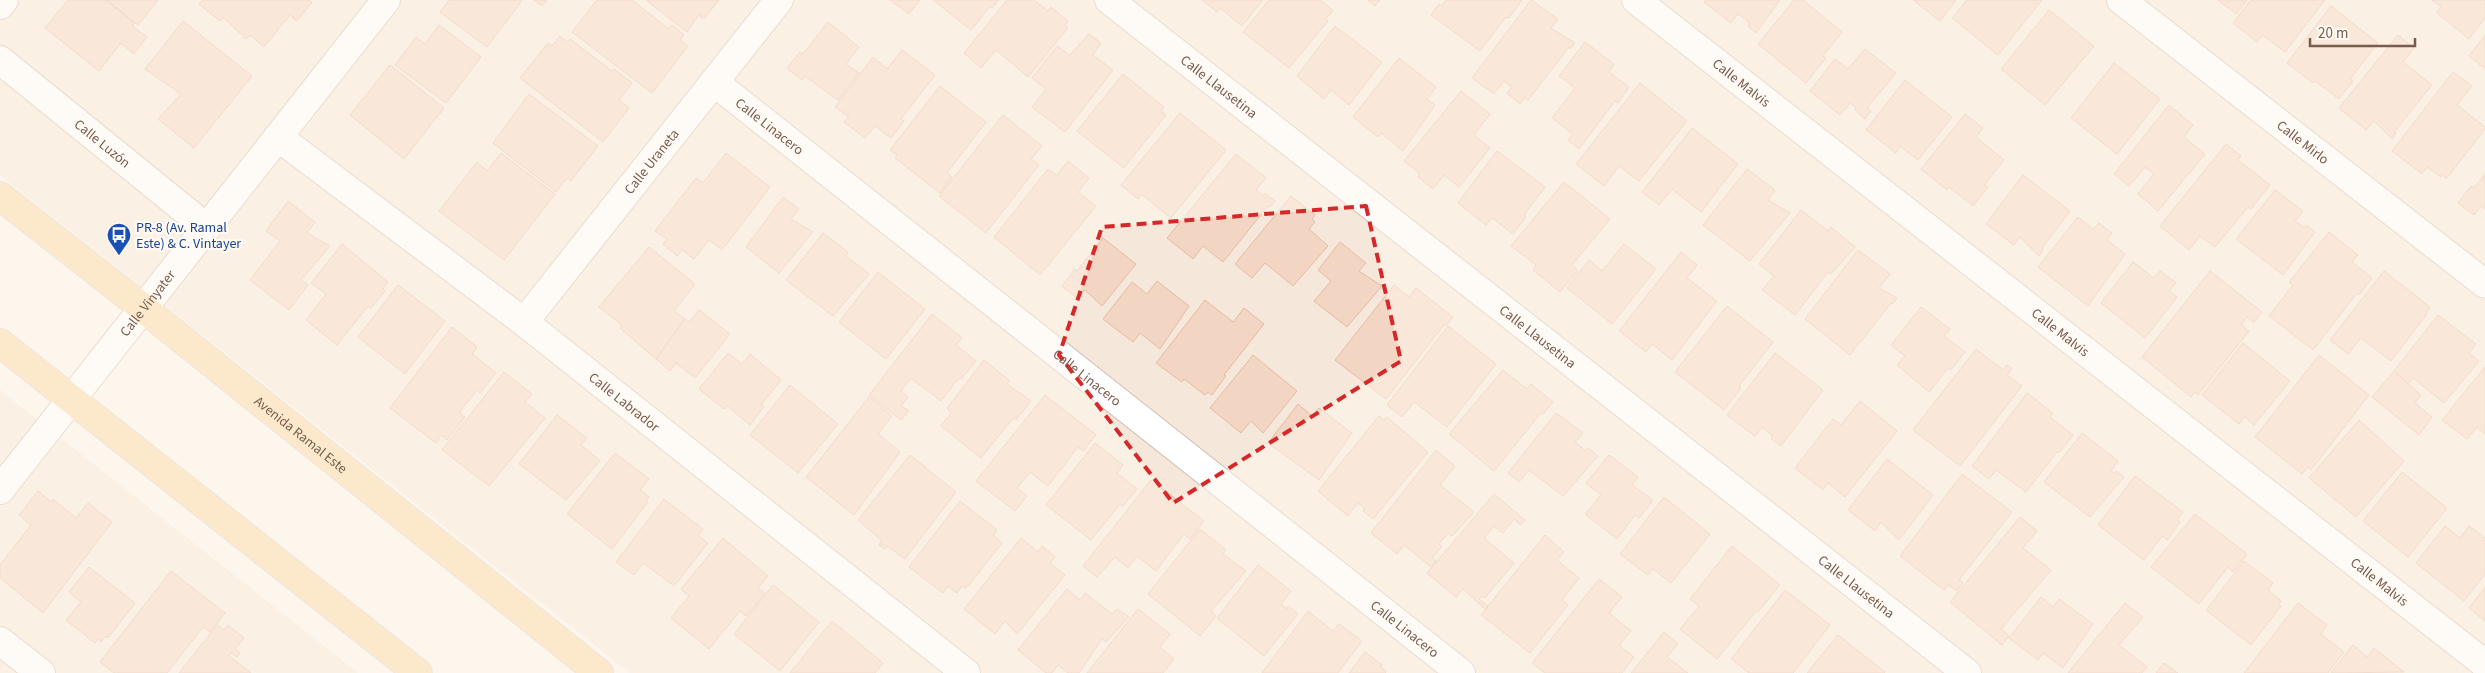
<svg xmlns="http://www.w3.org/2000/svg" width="2485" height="673" viewBox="0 0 2485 673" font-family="'Source Sans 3',sans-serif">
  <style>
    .residential { fill: #f5e8da }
    .building { fill: #f3d5c3; stroke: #e6bba3 }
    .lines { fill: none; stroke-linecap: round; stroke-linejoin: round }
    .minor-casing { stroke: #d1beb0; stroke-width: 30 }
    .primary-casing { stroke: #dad1cd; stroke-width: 30 }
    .minor { stroke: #fff; stroke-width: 28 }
    .primary { stroke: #fbd9a5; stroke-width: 28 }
    .marked { fill: none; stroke: #d62828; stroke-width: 4; stroke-dasharray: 10 6; stroke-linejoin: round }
    .labels { text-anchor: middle; stroke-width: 4.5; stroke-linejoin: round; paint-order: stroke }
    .street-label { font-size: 14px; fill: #7a5c4d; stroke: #fffaf3 }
    .transit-label { font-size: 14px; fill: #164399; stroke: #fffaf3; text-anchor: start }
  </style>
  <rect width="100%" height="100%" fill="#fdf6ec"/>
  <g class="residential">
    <polygon points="0,0 2485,0 2485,673 630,673 0,175"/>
    <polygon points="0,390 358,673 0,673"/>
  </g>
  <g class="building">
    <polygon points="68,0 106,0 134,23 132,26 147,37 134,54 121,43 99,71 45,28"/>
    <polygon points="107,0 158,0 138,25"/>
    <polygon points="202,0 309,0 312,2 297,21 290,15 264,47 250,35 246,39 223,17 220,21 199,4"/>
    <polygon points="449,0 521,0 522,1 487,47 440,12"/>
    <polygon points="534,0 547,0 542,6"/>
    <polygon points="597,0 632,0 669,29 672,25 684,35 680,40 688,46 652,93 572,32"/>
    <polygon points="646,0 719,0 704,19 699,15 687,32"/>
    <polygon points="890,0 920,0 909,14"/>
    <polygon points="933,0 999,0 992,8 990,7 971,30"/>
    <polygon points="1007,0 1034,0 1048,11 1051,7 1068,21 1065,26 1068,28 1028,77 996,50 981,68 964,53"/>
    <polygon points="1202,0 1263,0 1242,26 1220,8 1217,12"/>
    <polygon points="1269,0 1320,0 1333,10 1326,19 1328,21 1289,68 1243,32"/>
    <polygon points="1368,0 1380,0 1375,6"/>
    <polygon points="1446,0 1522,0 1509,18 1506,17 1480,51 1431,15 1439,4 1442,6"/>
    <polygon points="1531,0 1558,19 1551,28 1575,43 1570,49 1569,47 1528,100 1524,98 1520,104 1507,93 1512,87 1504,81 1494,94 1472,78"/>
    <polygon points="1705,0 1780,0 1756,33 1748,26 1750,23 1738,14 1731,23 1704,2"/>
    <polygon points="1794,0 1803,0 1842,32 1823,56 1826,58 1806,83 1758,44"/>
    <polygon points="1913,0 1956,0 1940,21"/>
    <polygon points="1967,0 2042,0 1998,55 1952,18"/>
    <polygon points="2218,0 2247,0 2236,14"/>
    <polygon points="2251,0 2325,0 2285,52 2263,35 2257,42 2233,23"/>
    <polygon points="2432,0 2485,0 2485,18 2469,39 2437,13 2441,7"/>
    <polygon points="2331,6 2378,43 2350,79 2353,81 2339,99 2315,81 2313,83 2287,63"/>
    <polygon points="2049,10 2094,46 2045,105 2001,69"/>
    <polygon points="183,21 252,76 194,148 158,119 181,94 145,69"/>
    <polygon points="828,22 859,47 846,64 859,73 838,100 805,76 802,80 787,68 800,52 803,54"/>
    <polygon points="439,25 481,57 446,103 395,65 416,37 425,44"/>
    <polygon points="1335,26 1382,62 1349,105 1331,90 1324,99 1297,76"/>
    <polygon points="1089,34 1101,43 1093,55 1113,70 1065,132 1032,107 1046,89 1032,78 1057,46 1070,55"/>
    <polygon points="2398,35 2414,48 2403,62 2432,85 2394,132 2396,133 2392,139 2374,121 2366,130 2339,108"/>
    <polygon points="2485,35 2485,67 2484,68 2469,56"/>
    <polygon points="560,36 567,42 570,39 612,71 614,69 632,83 619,100 629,108 603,142 520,78 548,43 552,46"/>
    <polygon points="1585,42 1614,64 1609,72 1629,87 1618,103 1615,101 1579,149 1568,140 1573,134 1552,118 1575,88 1559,76"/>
    <polygon points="1865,49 1896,73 1867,108 1871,111 1865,119 1855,110 1856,108 1850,103 1840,115 1810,91 1835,59 1848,69"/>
    <polygon points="902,50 935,75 901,119 904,121 891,138 875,126 865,138 844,122 849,117 835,107 873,57 887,69"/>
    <polygon points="1399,58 1436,87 1427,99 1435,105 1403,151 1381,133 1378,137 1353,117"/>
    <polygon points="2114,63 2160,99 2117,154 2071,118"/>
    <polygon points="390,65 444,108 404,159 350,115"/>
    <polygon points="2453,72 2472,86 2457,105 2485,127 2485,129 2447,178 2442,175 2441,177 2427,167 2422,174 2392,151"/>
    <polygon points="1123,74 1164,107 1161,111 1166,115 1124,168 1077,131"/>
    <polygon points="1905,80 1952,117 1918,160 1900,146 1896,153 1866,130"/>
    <polygon points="1640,83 1687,121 1639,181 1619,166 1604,186 1576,164"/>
    <polygon points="940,86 986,122 947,173 952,177 940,193 895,158 897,155 890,150"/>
    <polygon points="1461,91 1490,114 1474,135 1490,148 1459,187 1444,175 1433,189 1418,177 1420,174 1404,161"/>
    <polygon points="529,94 598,146 571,181 567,178 556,192 493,143"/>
    <polygon points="2169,105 2193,125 2184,137 2205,154 2158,211 2138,194 2154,174 2145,167 2129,186 2114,174"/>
    <polygon points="1180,113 1226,150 1171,218 1141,194 1138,199 1121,185"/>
    <polygon points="1965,114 1983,128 1976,137 2004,160 1984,185 1988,187 1973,206 1949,187 1947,190 1921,169"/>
    <polygon points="1003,115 1042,146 1031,159 1039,165 986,233 939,196"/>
    <polygon points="1692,128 1738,164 1701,212 1672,189 1659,205 1642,192"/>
    <polygon points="2226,144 2241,156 2238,160 2270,185 2251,209 2248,207 2215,247 2200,236 2189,250 2160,226"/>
    <polygon points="1497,151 1545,187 1524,215 1526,217 1513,234 1492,218 1486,225 1458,203"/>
    <polygon points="501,153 555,194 504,260 439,211 477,162 487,171"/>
    <polygon points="726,153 770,187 722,250 709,240 694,259 682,250 677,256 663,244 667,239 655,231 696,178 703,183"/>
    <polygon points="1236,154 1266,178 1256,190 1263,196 1265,193 1275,201 1270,207 1268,206 1223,262 1203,246 1193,259 1167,238"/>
    <polygon points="1068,161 1089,178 1078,192 1096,206 1040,275 994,237 1048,169 1057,175"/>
    <polygon points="1747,169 1775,190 1768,200 1790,213 1750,261 1703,225"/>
    <polygon points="2485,174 2485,209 2481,206 2474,215 2458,203 2471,186 2474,188"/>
    <polygon points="2023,175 2070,211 2042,248 2043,249 2039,256 2020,237 2014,245 1986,224"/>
    <polygon points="1564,182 1610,219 1572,265 1578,271 1560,292 1533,270 1536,265 1511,246"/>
    <polygon points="2275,190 2303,211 2295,221 2305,228 2307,225 2315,232 2283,275 2236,239"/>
    <polygon points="1291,196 1315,215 1312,219 1315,222 1309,229 1328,246 1293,286 1265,263 1252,278 1235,264"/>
    <polygon points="783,197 799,209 791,219 813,232 779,273 746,247"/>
    <polygon points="288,201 315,222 307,233 330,246 301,280 308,285 289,310 250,280 280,241 266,231"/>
    <polygon points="1801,210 1828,231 1831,227 1855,247 1831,274 1828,272 1795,315 1762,290 1774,276 1759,264"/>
    <polygon points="2078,217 2093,229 2099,223 2112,233 2107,240 2125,254 2088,306 2038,267"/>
    <polygon points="2329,232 2358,255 2352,262 2372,278 2359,295 2357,293 2313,350 2269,316 2293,285 2289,282"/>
    <polygon points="823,233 848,252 846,256 869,274 833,316 786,280"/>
    <polygon points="1103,238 1136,264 1102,306 1085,290 1078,299 1062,286 1075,269 1077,271"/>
    <polygon points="1340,242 1366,263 1359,271 1382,286 1347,327 1314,301 1331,281 1318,270"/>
    <polygon points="342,244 388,282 383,289 385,291 371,308 368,306 337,345 306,320 326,294 311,283"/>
    <polygon points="1624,244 1656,269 1612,324 1567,288 1589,260 1602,271"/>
    <polygon points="649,247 695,284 674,311 685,319 656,359 620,328 622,325 599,307"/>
    <polygon points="1858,250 1890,274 1879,288 1897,298 1893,304 1891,303 1850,355 1805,319"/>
    <polygon points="1681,252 1697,265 1687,278 1717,301 1672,360 1652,344 1646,352 1619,331"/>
    <polygon points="2133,262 2154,278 2160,271 2176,283 2169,291 2177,297 2145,338 2101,303"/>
    <polygon points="2210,271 2262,312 2254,322 2247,317 2241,325 2249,331 2198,395 2195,392 2191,397 2142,357"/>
    <polygon points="2384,271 2430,307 2426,313 2427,314 2391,361 2361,338 2348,354 2330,340"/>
    <polygon points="878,272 925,309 886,359 839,322"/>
    <polygon points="1157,281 1189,306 1160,349 1140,333 1133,342 1103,319 1132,282 1147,294"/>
    <polygon points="398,285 445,321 405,374 358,337"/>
    <polygon points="1394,285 1409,297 1416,288 1453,317 1446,326 1444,325 1386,399 1335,360"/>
    <polygon points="1205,300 1233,322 1244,308 1264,324 1224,375 1226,376 1212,395 1208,392 1205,395 1184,379 1182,382 1156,363"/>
    <polygon points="1727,306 1773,342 1739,386 1741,388 1724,410 1675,372"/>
    <polygon points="1921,307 1950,329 1944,336 1965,352 1951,370 1948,368 1929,392 1897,365 1905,356 1891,345"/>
    <polygon points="699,310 730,334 695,378 676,363 670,371 656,359 685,319 689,322"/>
    <polygon points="932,314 962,338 956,345 976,361 961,379 959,378 941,401 911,378 901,391 908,397 901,406 909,411 901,420 869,395"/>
    <polygon points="2438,315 2476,344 2469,353 2479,361 2444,403 2413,378 2408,384 2394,371"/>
    <polygon points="1448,326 1496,364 1447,427 1414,402 1402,417 1387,405"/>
    <polygon points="452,327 477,347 472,354 496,373 480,393 477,390 459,413 465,417 447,440 441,435 436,443 390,408"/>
    <polygon points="2243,343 2290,381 2254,425 2245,417 2239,424 2202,395"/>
    <polygon points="1976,349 2003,370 2007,365 2012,368 2007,375 2022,386 1960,466 1913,430"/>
    <polygon points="728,353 742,364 750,354 781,380 761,405 764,407 750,425 727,406 724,409 699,389"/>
    <polygon points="1775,353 1823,390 1781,446 1771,439 1773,436 1762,427 1755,436 1727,415"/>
    <polygon points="1253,355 1297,391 1263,433 1251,421 1241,433 1210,408"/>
    <polygon points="2319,355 2369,395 2311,470 2308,467 2302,474 2255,437"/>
    <polygon points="984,360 1010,381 1007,384 1031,401 1016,420 1013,418 981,458 941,426 951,413 947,408"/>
    <polygon points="2485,367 2485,434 2477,427 2467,439 2442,420"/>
    <polygon points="1503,370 1527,389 1531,384 1553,402 1543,414 1541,413 1494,471 1449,434"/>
    <polygon points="2394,371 2421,395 2415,403 2432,417 2419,435 2372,397"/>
    <polygon points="504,372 532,394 525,402 545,418 489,486 442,450"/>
    <polygon points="790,385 838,424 798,473 750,435"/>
    <polygon points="2027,393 2053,413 2050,417 2073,435 2059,453 2057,452 2026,492 1996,470 1989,479 1972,466"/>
    <polygon points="1045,395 1096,435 1083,451 1078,447 1048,486 1030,472 1017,488 1027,496 1015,511 976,481"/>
    <polygon points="869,397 892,416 878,434 900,452 854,515 806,477"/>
    <polygon points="1860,401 1897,431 1845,497 1828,483 1823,490 1795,468 1833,419 1841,425"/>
    <polygon points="1298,404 1312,416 1319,408 1352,433 1319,480 1268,443"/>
    <polygon points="1556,413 1583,433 1575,442 1586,451 1588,448 1598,456 1563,496 1529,470 1519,482 1508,473"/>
    <polygon points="557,415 587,438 581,445 600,461 566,500 519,464"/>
    <polygon points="1379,416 1384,420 1387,417 1428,452 1373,519 1363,511 1365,509 1358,503 1348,516 1318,491"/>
    <polygon points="2359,420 2404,461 2356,517 2309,478"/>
    <polygon points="2082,433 2118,461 2111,471 2114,473 2116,471 2124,477 2090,517 2044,482"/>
    <polygon points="1095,443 1123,465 1117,473 1137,489 1123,506 1120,504 1091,540 1046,505"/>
    <polygon points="1436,450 1455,466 1440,485 1474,512 1452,536 1448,533 1439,544 1442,546 1432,558 1436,561 1431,567 1404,545 1397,554 1371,533"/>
    <polygon points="615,453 649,479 640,490 649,497 646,500 648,502 612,549 567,514"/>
    <polygon points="910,455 956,492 905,559 887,546 885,549 879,545 882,541 858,520"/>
    <polygon points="1609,455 1638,477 1632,485 1653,500 1639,518 1635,515 1617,539 1585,514 1601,495 1586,483"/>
    <polygon points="1887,459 1933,495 1899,540 1881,522 1875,531 1848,510"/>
    <polygon points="2402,472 2447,508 2408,557 2363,521"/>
    <polygon points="1962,474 2012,512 1959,580 1963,582 1957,591 1948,585 1944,590 1900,556"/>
    <polygon points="2135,476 2183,512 2177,520 2180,522 2167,540 2162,536 2144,560 2098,525"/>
    <polygon points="1151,480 1204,521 1190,539 1184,534 1156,571 1137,556 1128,568 1115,557 1097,577 1083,566"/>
    <polygon points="38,491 51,502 53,499 76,518 88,503 112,522 43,613 0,578 0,565 31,525 19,515"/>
    <polygon points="1494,494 1525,520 1521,525 1514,519 1503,533 1494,526 1484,538 1514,563 1485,598 1482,596 1479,599 1488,606 1485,609 1463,589 1456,597 1427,573"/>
    <polygon points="1664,497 1710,534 1671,583 1653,569 1648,575 1620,554"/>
    <polygon points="664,499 703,529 698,536 708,543 674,586 643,563 634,575 616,562"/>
    <polygon points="960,501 997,530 993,535 1002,543 969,585 965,588 962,586 957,593 948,586 943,593 909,567"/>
    <polygon points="2195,514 2247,554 2233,572 2228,567 2199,604 2151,567"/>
    <polygon points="2020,517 2037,531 2023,548 2051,570 2001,629 2009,636 2002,645 1950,602"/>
    <polygon points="2445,526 2460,538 2469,526 2485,538 2485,574 2464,601 2416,563"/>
    <polygon points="1200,529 1226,550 1223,554 1246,571 1211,611 1216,616 1200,636 1148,594"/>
    <polygon points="1545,535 1564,552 1557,560 1579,578 1562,600 1568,605 1530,653 1481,615"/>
    <polygon points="723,538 768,576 758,588 765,593 746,616 740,611 709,649 671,618 689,596 681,589"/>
    <polygon points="1021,538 1038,552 1042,546 1055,557 1050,563 1065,575 1017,634 1005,621 995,634 964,609"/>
    <polygon points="1732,546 1780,585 1758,612 1756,611 1717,659 1680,629 1699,606 1690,599"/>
    <polygon points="2244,561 2273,583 2268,590 2281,601 2279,604 2281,606 2251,645 2206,610"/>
    <polygon points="1258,565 1291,591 1281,604 1287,609 1288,606 1298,614 1264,656 1217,618"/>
    <polygon points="89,567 135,603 108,638 106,636 101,642 98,639 95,643 66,620 81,602 69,592"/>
    <polygon points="171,571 225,613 210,632 203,627 167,673 114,673 100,662"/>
    <polygon points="1599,579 1622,597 1609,613 1631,631 1619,645 1634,657 1622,673 1545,673 1532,663"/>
    <polygon points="773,585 819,622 780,671 734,634"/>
    <polygon points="2485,587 2485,621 2469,608"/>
    <polygon points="1067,589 1080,600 1085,593 1112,614 1117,609 1129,617 1106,642 1102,639 1079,673 1068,673 1058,665 1052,673 1046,673 1018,650"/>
    <polygon points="1785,590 1830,625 1793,673 1749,673 1731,659"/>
    <polygon points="2041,597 2053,607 2059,599 2093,624 2063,668 2043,653 2038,660 2009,638"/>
    <polygon points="2125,603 2143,617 2119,645 2147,667 2142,673 2068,673"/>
    <polygon points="2298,603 2327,625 2321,634 2344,652 2328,673 2244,673"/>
    <polygon points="1138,609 1170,634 1160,647 1174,659 1163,673 1087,673"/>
    <polygon points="1308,611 1333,631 1339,624 1362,641 1338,673 1262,673"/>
    <polygon points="832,621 883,663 875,673 790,673"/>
    <polygon points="217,625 224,630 228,625 244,638 235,649 240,653 237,657 231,653 229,656 251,673 179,673"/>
    <polygon points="1664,632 1678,644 1667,657 1688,673 1631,673"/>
    <polygon points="1838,635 1885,672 1884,673 1807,673"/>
    <polygon points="2353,645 2367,657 2374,648 2404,672 2331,673"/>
    <polygon points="1365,652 1382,665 1380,667 1387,671 1385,673 1349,673"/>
    <polygon points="2164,663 2178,673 2156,673"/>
  </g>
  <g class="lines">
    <defs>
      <g id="minor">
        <path id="s1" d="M1109,0L1967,673"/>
        <path id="s2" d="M1636,0L2485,664"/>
        <path id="s3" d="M2121,0L2485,284"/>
        <polyline points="0,5 4,0"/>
        <path id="s4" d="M0,60L207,228"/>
        <path id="s5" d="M714,82L1461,673"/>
        <path id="s6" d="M278,137L524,322L966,673"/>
        <path id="s7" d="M524,322L779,0"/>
        <path id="s8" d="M0,490L386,0"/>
        <polyline points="0,641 41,673"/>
      </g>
      <g id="primary">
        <path id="s9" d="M0,196L143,308L599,673"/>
        <polyline points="0,343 418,673"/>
      </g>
    </defs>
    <use href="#minor" class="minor-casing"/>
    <use href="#primary" class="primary-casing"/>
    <use href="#minor" class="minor"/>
    <use href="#primary" class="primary"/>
  </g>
  <path d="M0 0H2485V673H0ZM1366,206L1401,361L1173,503L1059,355L1102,227Z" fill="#fdf6ec" fill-opacity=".55" fill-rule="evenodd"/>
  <path class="marked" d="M1366,206L1401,361L1173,503L1059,355L1102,227Z"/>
  <defs>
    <symbol id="bus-pin" viewBox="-11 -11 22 30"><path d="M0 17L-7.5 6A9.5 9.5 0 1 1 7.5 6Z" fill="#1a4fb4" stroke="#fffaf3"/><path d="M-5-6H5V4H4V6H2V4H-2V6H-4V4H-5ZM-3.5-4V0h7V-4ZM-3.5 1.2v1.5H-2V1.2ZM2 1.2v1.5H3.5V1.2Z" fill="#fff"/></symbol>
  </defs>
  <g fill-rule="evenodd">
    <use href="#bus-pin" x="105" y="221" width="28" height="38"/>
  </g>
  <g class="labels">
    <g class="street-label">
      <text dy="5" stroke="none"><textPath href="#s2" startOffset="134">Calle Malvis</textPath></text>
      <text dy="5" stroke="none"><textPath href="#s1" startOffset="140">Calle Llausetina</textPath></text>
      <text dy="5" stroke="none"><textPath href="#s5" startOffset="71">Calle Linacero</textPath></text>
      <text dy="5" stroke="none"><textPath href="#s3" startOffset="231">Calle Mirlo</textPath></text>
      <text dy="5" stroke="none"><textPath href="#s4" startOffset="132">Calle Luzón</textPath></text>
      <text dy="5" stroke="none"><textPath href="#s7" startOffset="205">Calle Uraneta</textPath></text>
      <text dy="5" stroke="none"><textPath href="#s8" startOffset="238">Calle Vinyater</textPath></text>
      <text dy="5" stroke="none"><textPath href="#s2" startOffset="539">Calle Malvis</textPath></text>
      <text dy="5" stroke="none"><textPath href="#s1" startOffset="545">Calle Llausetina</textPath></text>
      <text dy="5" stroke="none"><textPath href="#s5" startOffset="476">Calle Linacero</textPath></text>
      <text dy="5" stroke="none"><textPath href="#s6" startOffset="436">Calle Labrador</textPath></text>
      <text dy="5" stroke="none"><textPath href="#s9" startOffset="384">Avenida Ramal Este</textPath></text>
      <text dy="5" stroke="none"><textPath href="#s2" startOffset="944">Calle Malvis</textPath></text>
      <text dy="5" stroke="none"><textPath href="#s1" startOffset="950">Calle Llausetina</textPath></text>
      <text dy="5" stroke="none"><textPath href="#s5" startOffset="881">Calle Linacero</textPath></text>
    </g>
    <g class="transit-label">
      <text x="136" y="232">PR-8 (Av. Ramal<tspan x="136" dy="16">Este) &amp; C. Vintayer</tspan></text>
    </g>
  </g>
  <path d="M2310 38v8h105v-8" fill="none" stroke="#7a5c4d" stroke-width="2.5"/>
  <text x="2318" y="38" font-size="15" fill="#7a5c4d" stroke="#fffaf3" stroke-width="4" paint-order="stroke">20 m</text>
</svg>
